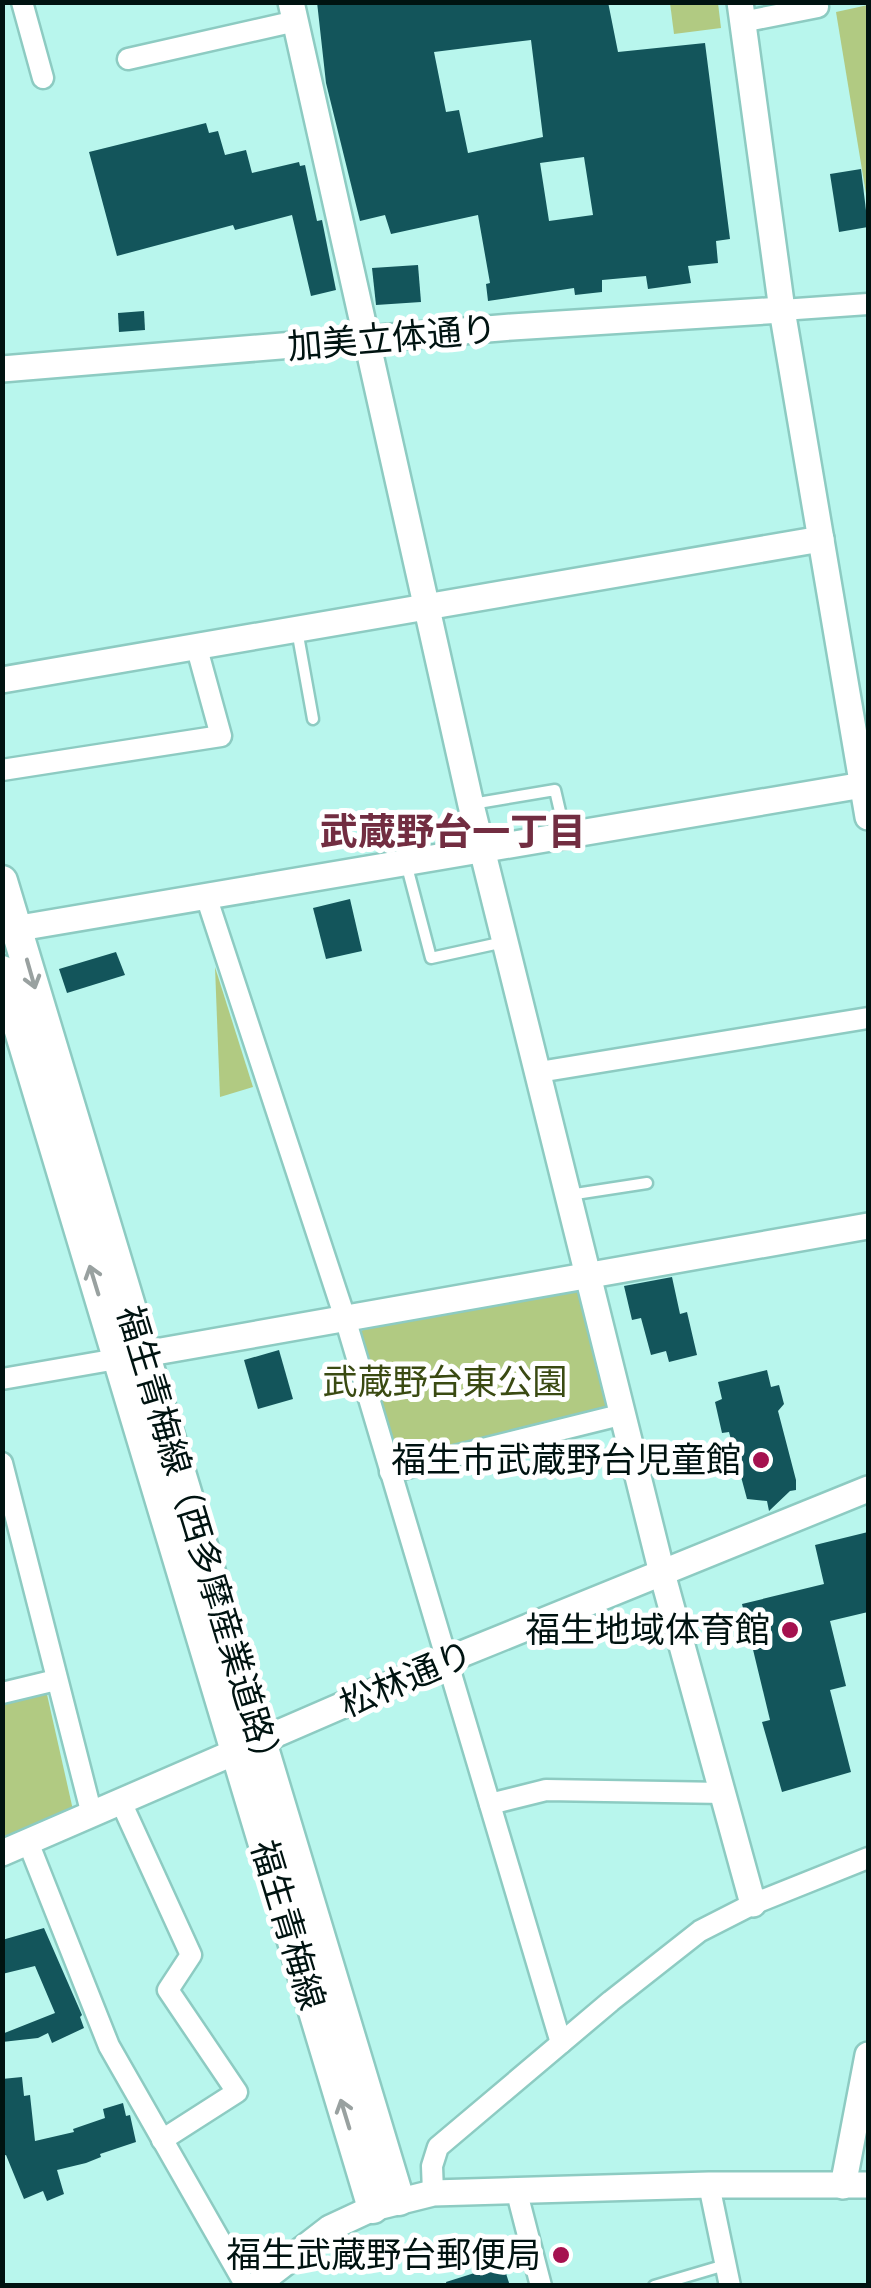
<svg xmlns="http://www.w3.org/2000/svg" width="871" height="2288" viewBox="0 0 871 2288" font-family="'Sofia Sans Condensed','Noto Sans JP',sans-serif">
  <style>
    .green { fill: #b1ca82 }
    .building { fill: #13555b; fill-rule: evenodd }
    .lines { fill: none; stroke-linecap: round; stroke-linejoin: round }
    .service-casing { stroke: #8dcbc2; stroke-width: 15 }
    .minor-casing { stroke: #8dcbc2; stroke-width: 25 }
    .tertiary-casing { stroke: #8dcbc2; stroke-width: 30 }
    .secondary-casing { stroke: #8dcbc2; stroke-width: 35 }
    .service { stroke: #fff; stroke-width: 10 }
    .minor { stroke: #fff; stroke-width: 20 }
    .tertiary { stroke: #fff; stroke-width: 25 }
    .secondary { stroke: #fff; stroke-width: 30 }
    .oneway { stroke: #99a1a0 }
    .poi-dot { fill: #a5124f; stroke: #fff; stroke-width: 4 }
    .labels { text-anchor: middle; stroke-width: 10; stroke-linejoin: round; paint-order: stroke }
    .street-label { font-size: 35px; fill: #001311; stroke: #fff }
    .park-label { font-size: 35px; fill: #3a4a12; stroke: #fff }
    .poi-label { font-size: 35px; fill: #001311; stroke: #fff; text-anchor: end }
    .neighbourhood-label { font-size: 38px; font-weight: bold; fill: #722d41; stroke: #fff }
  </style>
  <rect width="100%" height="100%" fill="#b8f6ed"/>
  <g class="green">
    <polygon points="670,3 718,3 721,28 674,34"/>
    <polygon points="868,5 868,206 836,12"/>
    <polygon points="215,967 253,1087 220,1097"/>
    <polygon points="575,1289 581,1292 613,1404 609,1412 402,1463 394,1459 360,1336 364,1326"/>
    <polygon points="46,1690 73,1810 3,1840 3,1701"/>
  </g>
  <g class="building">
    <path d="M317,2H608L618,52L705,43L730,239L716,241L718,263L688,266L691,283L648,289L646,276L602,280V292L575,295L574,288L488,301L486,284L490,283L478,215L391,234L385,215L360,221L326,83ZM531,40L543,137L468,153L459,110L446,112L434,52ZM584,157L593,215L549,221L540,163Z"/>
    <polygon points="206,123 209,133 218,131 225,155 246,150 252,173 299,162 300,166 305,165 317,221 322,220 336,290 311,296 292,215 235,230 233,225 117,256 89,152"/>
    <polygon points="861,169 868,227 839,232 830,174"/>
    <polygon points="418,265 421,302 376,305 372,268"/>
    <polygon points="144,311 145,330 119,332 118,313"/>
    <polygon points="350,899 362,951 326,959 313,908"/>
    <polygon points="116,952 125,975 67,993 59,969"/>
    <polygon points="672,1277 680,1314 687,1312 697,1355 669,1362 666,1351 651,1355 641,1318 632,1320 624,1286"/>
    <polygon points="279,1350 293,1399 258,1409 244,1360"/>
    <polygon points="767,1370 771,1387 779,1385 784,1404 778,1411 796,1480 796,1490 790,1491 769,1511 767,1501 747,1499 729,1432 722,1433 715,1402 722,1399 718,1382"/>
    <polygon points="868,1532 868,1612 830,1621 846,1686 830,1690 851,1772 782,1792 762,1722 770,1720 742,1604 824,1584 815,1545"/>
    <polygon points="44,1928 82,2015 80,2017 84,2028 52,2043 48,2033 38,2038 2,2042 2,2034 55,2013 35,1966 2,1974 2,1940"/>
    <polygon points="22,2077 24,2096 30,2095 35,2141 74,2132 73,2129 105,2118 103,2109 123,2103 126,2116 130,2115 136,2142 100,2154 101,2157 86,2163 57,2170 64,2194 47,2201 43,2191 24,2199 6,2155 2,2156 2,2079"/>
    <polygon points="503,2264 510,2286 447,2286 446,2282"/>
  </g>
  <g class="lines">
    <defs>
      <g id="service">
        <polyline points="297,630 313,719"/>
        <polyline points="472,804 555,790 565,833"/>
        <polyline points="406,863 431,958 504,942"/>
        <polyline points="569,1195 647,1183"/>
        <polyline points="654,2286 725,2265"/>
      </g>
      <g id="minor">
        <polyline points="22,2 43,78"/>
        <polyline points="742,22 818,7 817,2"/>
        <polyline points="128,59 296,21"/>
        <polyline points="782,310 868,304"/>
        <polyline points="2,770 221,736 196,645"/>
        <polyline points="206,896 345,1318 561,2043"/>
        <polyline points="539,1072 868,1018"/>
        <polyline points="2,1379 117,1359"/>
        <polyline points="2,1463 92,1815"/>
        <polyline points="390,1472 624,1414"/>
        <polyline points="2,1693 56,1680"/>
        <polyline points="121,1802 191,1955 168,1990 237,2092 162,2140"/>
        <polyline points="490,1804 546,1790 724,1793"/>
        <polyline points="28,1842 109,2046 246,2286"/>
        <polyline points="709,2185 730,2286"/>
        <polyline points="516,2189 541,2286"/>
        <polyline points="433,2193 432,2166 438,2147 611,2001 700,1931 753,1904 868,1858"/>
      </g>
      <g id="tertiary">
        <polyline points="291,2 471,805 662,1573 753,1904"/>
        <polyline points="740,2 782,310 868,817"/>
        <polyline points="2,369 512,327 782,310"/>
        <polyline points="2,680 821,539"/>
        <polyline points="2,931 863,785"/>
        <polyline points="127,1357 868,1226"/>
        <polyline points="2,1853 447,1660 868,1489"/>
        <polyline points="843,2186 868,2055"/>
        <polyline points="255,2286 330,2228 373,2208 433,2193 709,2185 868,2185"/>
      </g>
      <g id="secondary">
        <polyline points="2,881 399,2200"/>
        <polyline points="2,971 373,2208"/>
      </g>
    </defs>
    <use href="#service" class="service-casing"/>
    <use href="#minor" class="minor-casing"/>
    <use href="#tertiary" class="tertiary-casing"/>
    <use href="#secondary" class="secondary-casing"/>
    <use href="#service" class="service"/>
    <use href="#minor" class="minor"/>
    <use href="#tertiary" class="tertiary"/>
    <use href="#secondary" class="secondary"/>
  </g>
  <defs><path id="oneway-shaft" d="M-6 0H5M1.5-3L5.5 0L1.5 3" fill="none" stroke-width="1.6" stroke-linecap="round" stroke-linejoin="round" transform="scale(2.5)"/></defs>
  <g class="oneway">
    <use href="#oneway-shaft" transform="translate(31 974) rotate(74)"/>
    <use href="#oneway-shaft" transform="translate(94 1280) rotate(-107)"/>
    <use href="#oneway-shaft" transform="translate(345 2114) rotate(-107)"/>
  </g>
  <g class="poi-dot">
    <circle cx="761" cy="1460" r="10"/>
    <circle cx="790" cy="1630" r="10"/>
    <circle cx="561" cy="2255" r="10"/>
  </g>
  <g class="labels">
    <g class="street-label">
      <text transform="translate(392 338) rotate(-5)" y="12">加美立体通り</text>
      <text transform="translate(200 1541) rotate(73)" y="12">福生青梅線（西多摩産業道路）</text>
      <text transform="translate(406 1679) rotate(-23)" y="12">松林通り</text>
      <text transform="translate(288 1925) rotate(73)" y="12">福生青梅線</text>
    </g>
    <g class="park-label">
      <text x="445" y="1394">武蔵野台東公園</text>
    </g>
    <g class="poi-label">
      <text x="741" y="1472">福生市武蔵野台児童館</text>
      <text x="770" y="1642">福生地域体育館</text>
      <text x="541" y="2267">福生武蔵野台郵便局</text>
    </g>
    <g class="neighbourhood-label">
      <text x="453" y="845">武蔵野台一丁目</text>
    </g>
  </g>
  <rect width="871" height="2288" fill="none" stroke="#001311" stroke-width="10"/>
</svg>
